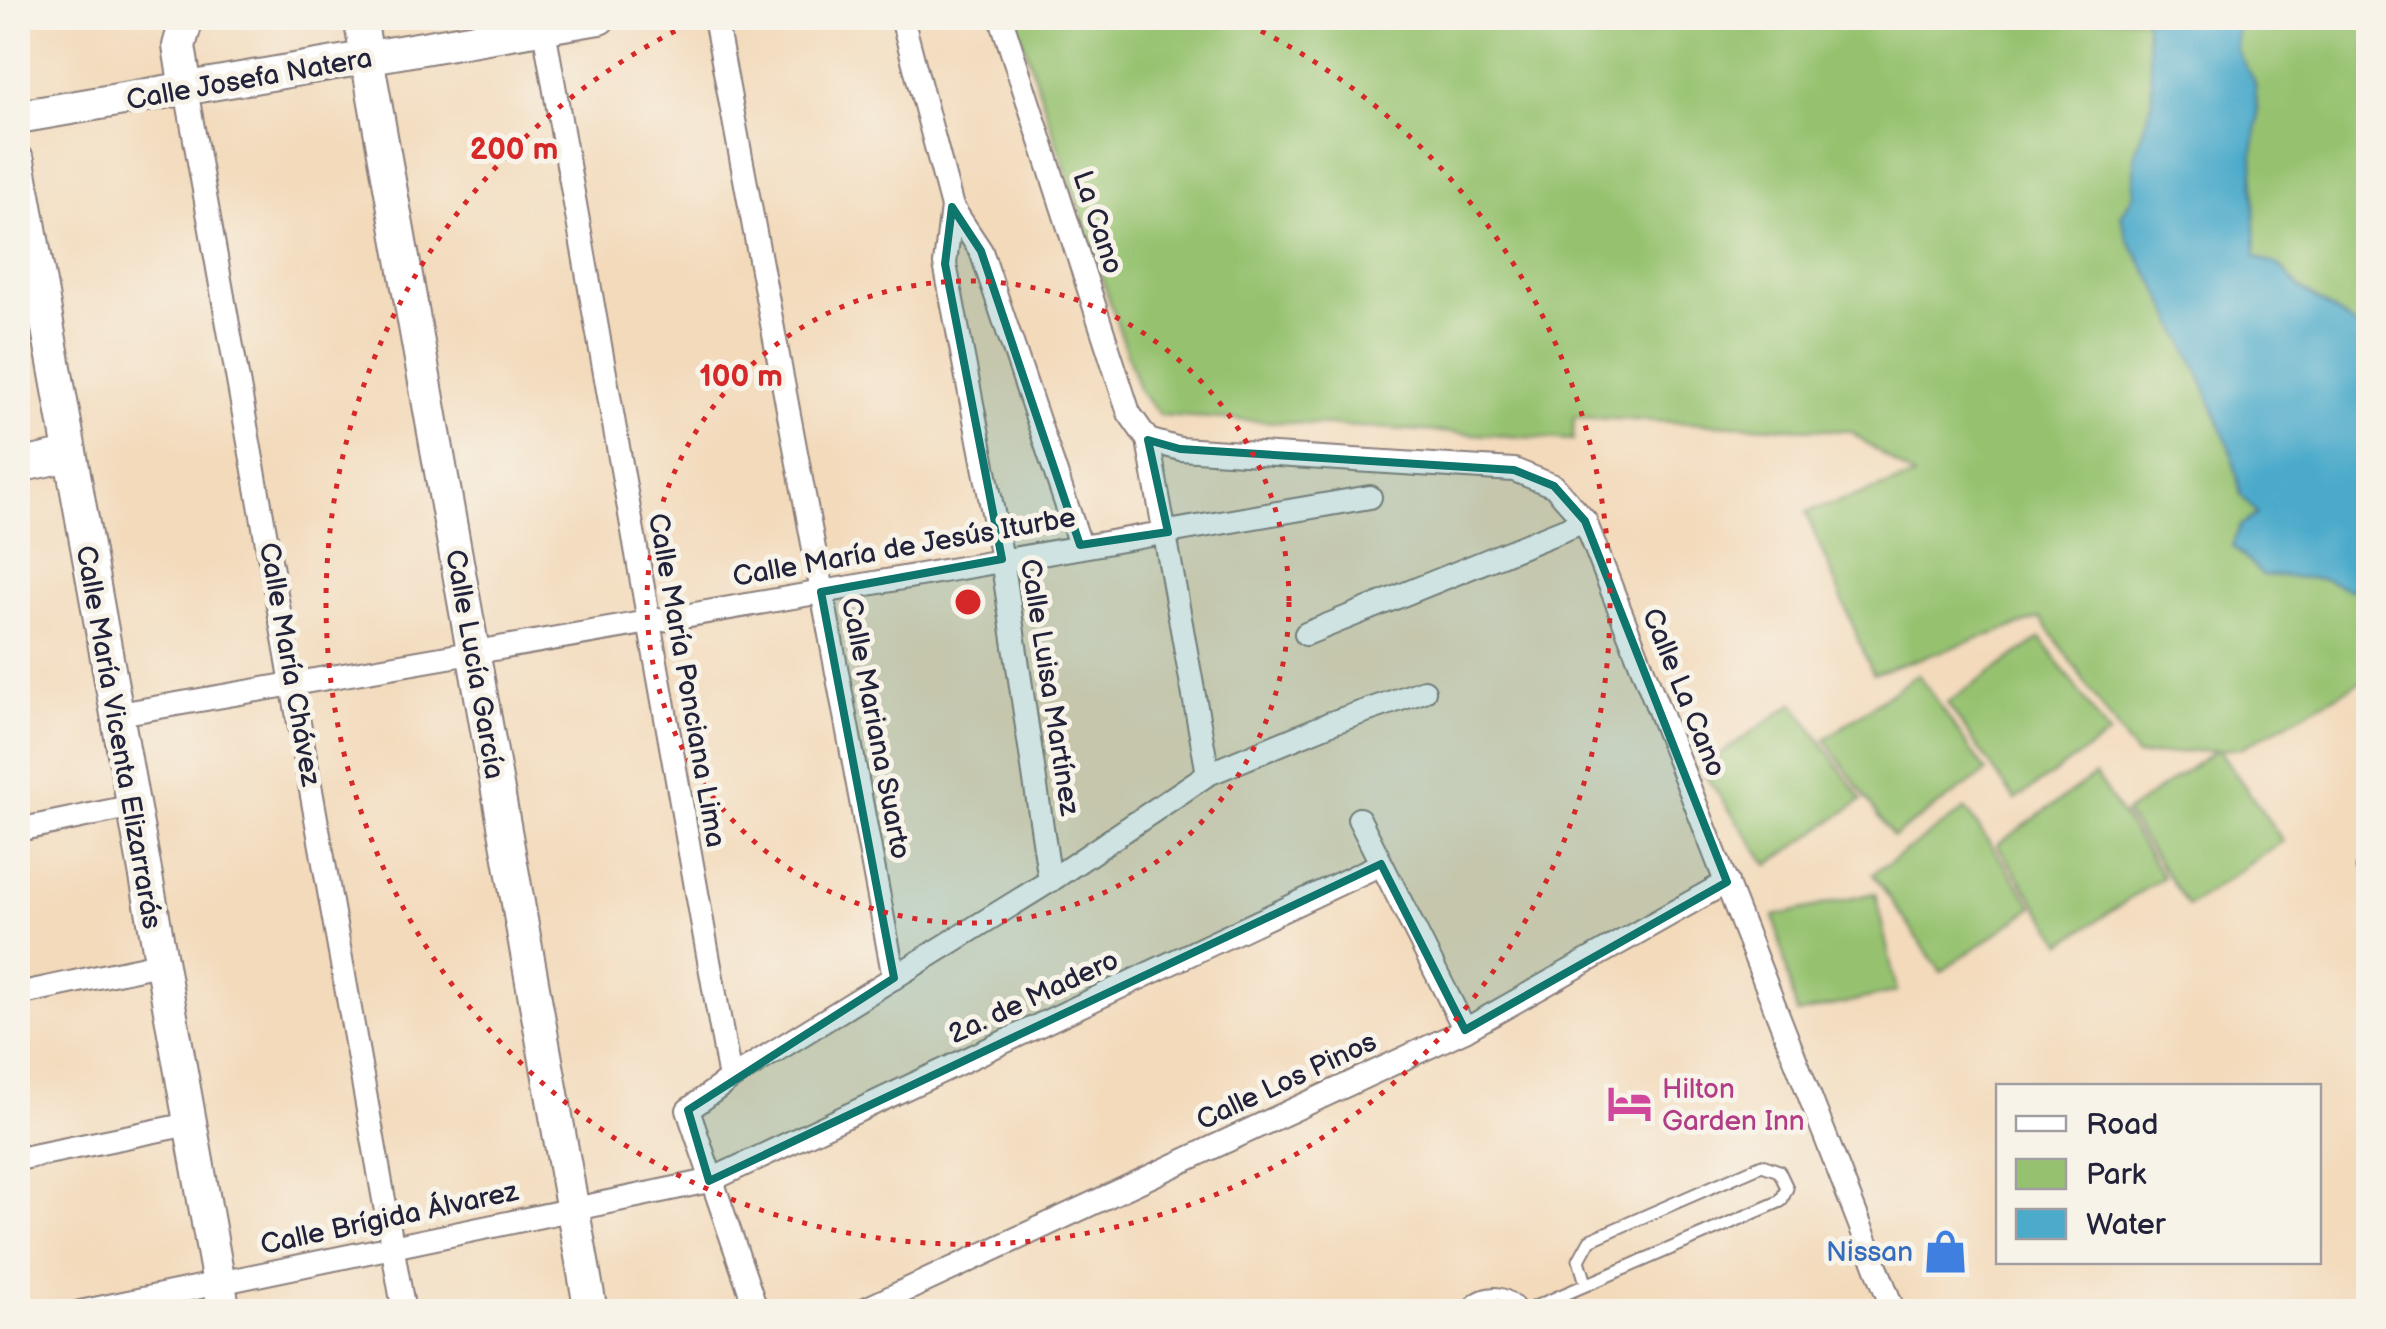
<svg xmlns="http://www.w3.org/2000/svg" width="2386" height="1329" viewBox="0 0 2386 1329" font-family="'Balsamiq Sans',sans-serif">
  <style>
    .green { fill: #96c270; stroke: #5c7256; stroke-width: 2.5 }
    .water { fill: #4caacb; stroke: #376683; stroke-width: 2.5 }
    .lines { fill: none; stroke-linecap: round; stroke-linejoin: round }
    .lane-casing { stroke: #8a7e7b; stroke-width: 15 }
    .street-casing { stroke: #8a7e7b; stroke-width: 26 }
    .secondary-casing { stroke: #8a7e7b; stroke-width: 36 }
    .lane { stroke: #fff; stroke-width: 11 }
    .street { stroke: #fff; stroke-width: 22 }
    .secondary { stroke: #fff; stroke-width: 32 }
    .marked { fill: #0f766e; fill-opacity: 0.2; stroke: #0f766e; stroke-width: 8; stroke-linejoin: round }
    .ring { fill: none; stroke: #d62828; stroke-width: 5; stroke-dasharray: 5 10 }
    .labels { text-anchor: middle; stroke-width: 10; stroke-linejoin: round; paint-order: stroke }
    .street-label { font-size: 28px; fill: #22223b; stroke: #f7f3e8 }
    .hotel-label { font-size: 28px; fill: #b23c85; stroke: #f7f3e8; text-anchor: start }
    .shop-label { font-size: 28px; fill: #366cbe; stroke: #f7f3e8; text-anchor: end }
    .centre { fill: #d62828; stroke: #f7f3e8; stroke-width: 5 }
    .ring-label { font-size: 30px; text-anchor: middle; font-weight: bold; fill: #d62828; stroke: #f7f3e8; stroke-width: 10; stroke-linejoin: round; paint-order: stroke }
  </style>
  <rect width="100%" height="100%" fill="#f7f3e8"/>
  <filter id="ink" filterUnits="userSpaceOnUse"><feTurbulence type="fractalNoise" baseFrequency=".01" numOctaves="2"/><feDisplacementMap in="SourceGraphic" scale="20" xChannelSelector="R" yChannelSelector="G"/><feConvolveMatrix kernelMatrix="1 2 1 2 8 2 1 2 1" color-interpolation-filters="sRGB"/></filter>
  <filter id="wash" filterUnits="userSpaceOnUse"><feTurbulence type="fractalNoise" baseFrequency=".0048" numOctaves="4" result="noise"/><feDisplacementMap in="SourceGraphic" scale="40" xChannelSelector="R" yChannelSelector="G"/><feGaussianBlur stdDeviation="2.25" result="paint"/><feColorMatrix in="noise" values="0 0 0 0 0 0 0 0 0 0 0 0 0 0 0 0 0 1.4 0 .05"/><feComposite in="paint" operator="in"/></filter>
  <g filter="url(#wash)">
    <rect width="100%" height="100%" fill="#f3dabb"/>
    <g class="green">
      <polygon points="1015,18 2368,18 2368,678 2241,748 2219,750 2283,841 2188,906 2125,813 2216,750 2136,756 2041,618 1873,674 1806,512 1914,477 1850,431 1574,417 1573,440 1160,415 1140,392"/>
      <polygon points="2041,638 2109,735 2015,800 1947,703"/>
      <polygon points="1918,674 1986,772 1893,837 1825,739"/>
      <polygon points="1794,703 1862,800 1768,865 1700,768"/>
      <polygon points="2095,775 2163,877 2063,943 1997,845"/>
      <polygon points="1966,809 2034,907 1941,972 1873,874"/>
      <polygon points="1875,893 1897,991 1797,1014 1774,916"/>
    </g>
    <polygon class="water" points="2145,18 2237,18 2236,49 2255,84 2258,118 2253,153 2256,257 2279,265 2300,288 2368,334 2368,587 2351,590 2323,579 2262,575 2232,546 2240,526 2257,514 2241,495 2232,454 2200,375 2158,289 2127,238 2121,216 2134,194 2134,156 2153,99"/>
  </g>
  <g filter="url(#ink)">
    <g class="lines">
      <defs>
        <g id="lane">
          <polyline points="2368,851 2362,868 2368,884"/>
          <path d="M1464,1312C1479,1288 1507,1287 1523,1312"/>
          <polyline points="1523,1312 1781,1201 1787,1188 1779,1171 1762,1165 1590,1240 1579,1260 1586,1283"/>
        </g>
        <g id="street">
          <polyline points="715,18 894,978"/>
          <polyline points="902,18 952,207 981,251 1080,545"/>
          <polyline points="1001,18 1129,413 1148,440 1208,774"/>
          <polyline points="544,29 730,1079"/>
          <polyline points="186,89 404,1312"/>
          <polyline points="952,207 945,264 1002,559 1050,881"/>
          <polyline points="1148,440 1180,449 1514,470 1554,486 1585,521 1894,1312"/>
          <polyline points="1306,634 1585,521"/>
          <polyline points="119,714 1370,497"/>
          <polyline points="1359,819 1465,1030"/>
          <polyline points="18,830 134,806"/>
          <polyline points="18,994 159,964"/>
          <polyline points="18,1159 189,1124"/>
          <polyline points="80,1312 709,1181 1381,864"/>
          <polyline points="757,1312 688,1110 730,1079 1050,881 1208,774 1331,723 1424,691"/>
          <polyline points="859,1312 1465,1030 1727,882"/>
        </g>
        <g id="secondary">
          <polyline points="360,18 591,1312"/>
          <polyline points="186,89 179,46 187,18"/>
          <polyline points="18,117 599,18"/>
          <polyline points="18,161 224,1312"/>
          <polyline points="18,466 69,455"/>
        </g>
      </defs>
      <use href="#lane" class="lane-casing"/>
      <use href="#street" class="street-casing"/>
      <use href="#secondary" class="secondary-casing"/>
      <use href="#lane" class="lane"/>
      <use href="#street" class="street"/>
      <use href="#secondary" class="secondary"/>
    </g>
  </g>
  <path class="marked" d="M952,207L981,251L1080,545L1168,532L1148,440L1180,449L1514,470L1554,486L1585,521L1727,882L1465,1030L1381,864L709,1181L688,1110L894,978L821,592L1002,559L945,264Z"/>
  <g class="ring">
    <circle cx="968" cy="602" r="321"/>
    <path d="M1234 18A642 642 0 1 1 702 18"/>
  </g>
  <defs>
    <symbol id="hotel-bare" viewBox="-9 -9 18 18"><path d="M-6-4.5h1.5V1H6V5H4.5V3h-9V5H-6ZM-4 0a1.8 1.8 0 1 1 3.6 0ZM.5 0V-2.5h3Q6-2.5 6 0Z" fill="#d1479c" stroke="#f7f3e8" stroke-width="2.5" paint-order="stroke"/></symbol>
    <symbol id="shop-bare" viewBox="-9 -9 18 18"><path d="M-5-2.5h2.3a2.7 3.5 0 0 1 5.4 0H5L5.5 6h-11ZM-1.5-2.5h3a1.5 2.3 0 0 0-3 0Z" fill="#3f7fe0" stroke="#f7f3e8" stroke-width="2.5" paint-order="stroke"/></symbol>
  </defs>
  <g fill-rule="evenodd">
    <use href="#hotel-bare" x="1598" y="1072" width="63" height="63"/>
    <use href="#shop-bare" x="1914" y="1220" width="63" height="63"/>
  </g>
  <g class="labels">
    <g class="street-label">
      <text transform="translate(249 78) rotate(-10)" y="10">Calle Josefa Natera</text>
      <text transform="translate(1099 222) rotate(72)" y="10">La Cano</text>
      <text transform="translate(904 546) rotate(-10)" y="10">Calle María de Jesús Iturbe</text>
      <text transform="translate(291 664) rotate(80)" y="10">Calle María Chávez</text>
      <text transform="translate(476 664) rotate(80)" y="10">Calle Lucía García</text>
      <text transform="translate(688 680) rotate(80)" y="10">Calle María Ponciana Lima</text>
      <text transform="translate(1051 687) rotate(81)" y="10">Calle Luisa Martínez</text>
      <text transform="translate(1685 692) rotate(68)" y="10">Calle La Cano</text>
      <text transform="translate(877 728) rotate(79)" y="10">Calle Mariana Suarto</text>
      <text transform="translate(120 737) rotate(80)" y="10">Calle María Vicenta Elizarrarás</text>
      <text transform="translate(1033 996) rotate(-25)" y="10">2a. de Madero</text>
      <text transform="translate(1286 1080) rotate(-25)" y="10">Calle Los Pinos</text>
      <text transform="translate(389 1217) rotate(-12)" y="10">Calle Brígida Álvarez</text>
    </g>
    <g class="hotel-label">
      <text x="1662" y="1098">Hilton<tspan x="1662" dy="32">Garden Inn</tspan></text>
    </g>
    <g class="shop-label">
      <text x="1913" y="1261">Nissan</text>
    </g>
  </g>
  <circle cx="968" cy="602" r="15" class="centre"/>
  <g class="ring-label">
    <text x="514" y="159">200 m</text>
    <text x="741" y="386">100 m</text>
  </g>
  <rect width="2386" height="1329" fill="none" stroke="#f7f3e8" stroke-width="60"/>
  <rect x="1996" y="1084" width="325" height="180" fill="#f7f3e8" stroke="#a29fa3" stroke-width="2.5"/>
  <rect x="2016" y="1116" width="50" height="15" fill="#ffffff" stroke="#a29fa3" stroke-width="2.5"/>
  <text x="2086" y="1134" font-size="30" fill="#22223b">Road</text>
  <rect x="2016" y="1159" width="50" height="30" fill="#96c270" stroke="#a29fa3" stroke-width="2.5"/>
  <text x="2086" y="1184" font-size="30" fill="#22223b">Park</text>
  <rect x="2016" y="1209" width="50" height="30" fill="#4caacb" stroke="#a29fa3" stroke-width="2.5"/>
  <text x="2086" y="1234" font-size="30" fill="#22223b">Water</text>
</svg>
